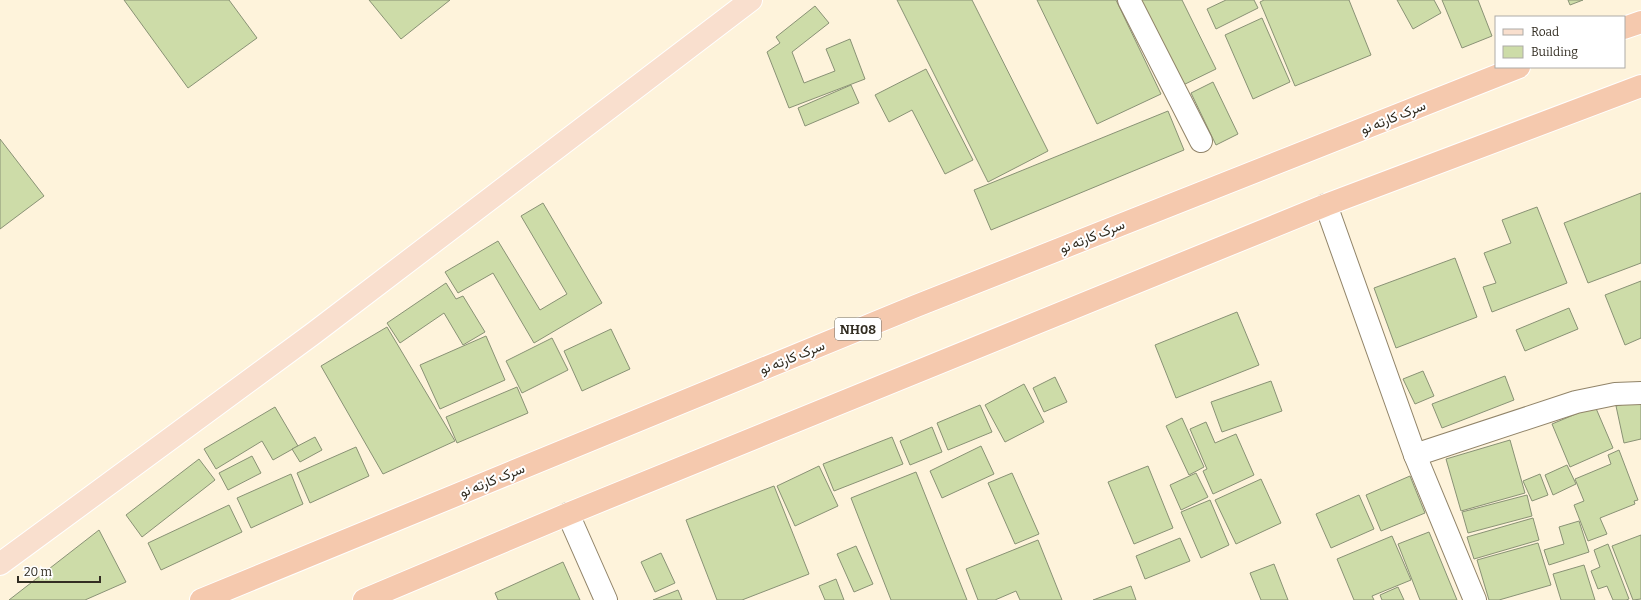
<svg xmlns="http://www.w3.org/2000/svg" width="1641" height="600" viewBox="0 0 1641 600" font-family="Bitter,Vazirmatn,serif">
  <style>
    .building { fill: #cddca8; stroke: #899275 }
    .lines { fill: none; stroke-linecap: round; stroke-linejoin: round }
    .minor-casing { stroke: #918469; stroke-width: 24 }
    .major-casing { stroke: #fff; stroke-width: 24 }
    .highway-casing { stroke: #fff; stroke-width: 24 }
    .minor { stroke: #fff; stroke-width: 22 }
    .major { stroke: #f9dfce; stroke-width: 22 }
    .highway { stroke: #f5c9ae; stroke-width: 22 }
    .labels { text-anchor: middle; stroke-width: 4; stroke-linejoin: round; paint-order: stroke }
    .shield { fill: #fff; stroke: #706c64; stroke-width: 1 }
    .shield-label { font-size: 13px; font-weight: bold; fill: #322d22 }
    .street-label { font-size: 14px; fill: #322d22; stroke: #fff }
  </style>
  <rect width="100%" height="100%" fill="#fef3db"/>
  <g class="building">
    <polygon points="124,0 229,0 257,38 188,88"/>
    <polygon points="369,0 450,0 401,39"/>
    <polygon points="897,0 972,0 1048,151 988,182"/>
    <polygon points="1037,0 1116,0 1161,94 1097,124"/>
    <polygon points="1134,0 1182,0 1216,69 1177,88"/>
    <polygon points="1226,0 1254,0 1258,8 1216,29 1207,9"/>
    <polygon points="1264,0 1349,0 1371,55 1295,86 1260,2"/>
    <polygon points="1397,0 1434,0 1441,13 1413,29"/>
    <polygon points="1442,0 1478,0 1492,36 1462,48"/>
    <polygon points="1568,0 1583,0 1570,5"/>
    <polygon points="815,6 829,23 792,52 804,83 835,71 826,49 850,39 865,79 789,108 767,52 780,43 776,37"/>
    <polygon points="1262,18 1290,82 1253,99 1225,35"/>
    <polygon points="926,69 973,160 945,174 912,110 889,122 875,95"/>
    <polygon points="1213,82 1238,134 1216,145 1191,93"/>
    <polygon points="851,85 859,103 805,126 798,108"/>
    <polygon points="1168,111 1184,150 991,230 974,190"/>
    <polygon points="0,139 44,196 0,229"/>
    <polygon points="1641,193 1641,263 1588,283 1564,223"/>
    <polygon points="543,203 602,303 534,343 493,273 458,293 445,272 498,241 540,310 567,294 521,216"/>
    <polygon points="1537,207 1567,283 1492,312 1483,287 1496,283 1484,253 1511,243 1502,220"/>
    <polygon points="1455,258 1477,317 1396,348 1374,288"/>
    <polygon points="1641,281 1641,338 1625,345 1605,295"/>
    <polygon points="446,283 456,299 463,296 485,332 463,345 444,313 400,343 387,323"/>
    <polygon points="1569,308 1578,329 1525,351 1516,330"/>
    <polygon points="1237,312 1259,365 1176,398 1155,345"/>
    <polygon points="387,327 455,441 383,474 321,366"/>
    <polygon points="611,329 630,369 582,391 564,351"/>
    <polygon points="486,336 505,380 440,409 420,365"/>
    <polygon points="552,338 568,370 522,393 506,361"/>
    <polygon points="1423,371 1434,396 1415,404 1403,379"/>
    <polygon points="1505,376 1514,400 1442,428 1432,404"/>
    <polygon points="1055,377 1067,402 1044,412 1033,388"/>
    <polygon points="1271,381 1282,411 1222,432 1211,402"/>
    <polygon points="1024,384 1044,422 1005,442 985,405"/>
    <polygon points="517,387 528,413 457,443 446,417"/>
    <polygon points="1641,400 1641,439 1624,443 1616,406"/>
    <polygon points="980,405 992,432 948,450 937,423"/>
    <polygon points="1595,406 1613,448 1570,467 1552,424"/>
    <polygon points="275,407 298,446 273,460 262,441 216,469 204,449"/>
    <polygon points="1182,418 1204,467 1189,475 1166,426"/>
    <polygon points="1206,422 1215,443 1236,434 1254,475 1213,494 1203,471 1207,469 1190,429"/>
    <polygon points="932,427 942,452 910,465 900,441"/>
    <polygon points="315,437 322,450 300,462 292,449"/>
    <polygon points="892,437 903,464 834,491 823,464"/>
    <polygon points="1510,440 1525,493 1461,511 1446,459"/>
    <polygon points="981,446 994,474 942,498 930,471"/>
    <polygon points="356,447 369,476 310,503 297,473"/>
    <polygon points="1619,450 1638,500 1634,501 1635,504 1600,518 1607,534 1588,541 1574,505 1584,501 1575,479 1611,464 1608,455"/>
    <polygon points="252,456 261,473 228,490 219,473"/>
    <polygon points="199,459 215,480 142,537 126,515"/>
    <polygon points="1567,465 1576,484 1553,495 1545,475"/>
    <polygon points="819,466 838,506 795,526 777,486"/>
    <polygon points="1148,466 1173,528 1134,544 1108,482"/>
    <polygon points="916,472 967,600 891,600 851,498"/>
    <polygon points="1012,473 1039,534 1015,544 988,483"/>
    <polygon points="1196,473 1208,497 1181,510 1170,485"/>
    <polygon points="291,474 303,504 251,528 237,498"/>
    <polygon points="1540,474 1548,495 1532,501 1523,481"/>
    <polygon points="1410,476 1425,513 1381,531 1366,495"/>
    <polygon points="1261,479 1281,523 1236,544 1215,500"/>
    <polygon points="774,486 809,574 742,600 717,600 686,520"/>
    <polygon points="1359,495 1374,529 1331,548 1316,514"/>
    <polygon points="1527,495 1532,516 1468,533 1462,512"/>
    <polygon points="1210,500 1229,545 1201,558 1181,512"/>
    <polygon points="229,505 242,532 161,570 148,543"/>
    <polygon points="1533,518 1539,540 1474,559 1467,537"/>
    <polygon points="1579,521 1589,552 1549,565 1544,550 1564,544 1559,527"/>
    <polygon points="99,530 126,582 85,600 9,600"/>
    <polygon points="1429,532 1457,600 1420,600 1398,544"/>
    <polygon points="1641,535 1641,599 1633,600 1612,546"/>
    <polygon points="1392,536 1411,580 1372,596 1374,600 1354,600 1337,559"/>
    <polygon points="1180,538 1190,561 1145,579 1136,556"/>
    <polygon points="1038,540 1062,600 1020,600 1016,591 995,600 978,600 966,569"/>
    <polygon points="1538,543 1551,585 1499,600 1489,600 1477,560"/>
    <polygon points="1608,544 1629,599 1626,600 1613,600 1607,586 1598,589 1591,571 1600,567 1594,550"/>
    <polygon points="856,546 873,584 854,592 837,554"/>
    <polygon points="661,553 675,583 655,592 641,562"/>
    <polygon points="563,562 580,600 498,600 495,593"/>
    <polygon points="1274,564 1288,600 1261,600 1250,573"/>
    <polygon points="1584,565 1595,600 1561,600 1553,574"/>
    <polygon points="836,579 844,600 825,600 819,586"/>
    <polygon points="1131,586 1136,600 1093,600"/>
    <polygon points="1398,587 1404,600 1382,600 1380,595"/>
    <polygon points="678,590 682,600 653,600"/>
  </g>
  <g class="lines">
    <defs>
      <g id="minor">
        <polyline points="1129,0 1201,141"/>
        <polyline points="1326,205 1415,455 1475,600"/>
        <polyline points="1415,455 1576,402 1615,394 1641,393"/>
        <polyline points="568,514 606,600"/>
      </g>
      <polyline id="major" points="0,564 314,333 751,0"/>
      <g id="highway">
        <polyline points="1624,28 1641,22"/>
        <polyline points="201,600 916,306 1519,67"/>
        <polyline points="364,600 568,514 1326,205 1641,86"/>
      </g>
    </defs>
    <use href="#minor" class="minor-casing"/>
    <use href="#major" class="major-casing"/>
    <use href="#highway" class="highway-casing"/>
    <use href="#minor" class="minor"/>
    <use href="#major" class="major"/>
    <use href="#highway" class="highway"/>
  </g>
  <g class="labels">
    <rect class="shield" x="835" y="318" width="46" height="22" rx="3"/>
    <g class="shield-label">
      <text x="858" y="334">NH08</text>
    </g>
    <g class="street-label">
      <text transform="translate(1393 117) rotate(-22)" y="5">سرک کارته نو</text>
      <text transform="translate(1092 236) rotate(-22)" y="5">سرک کارته نو</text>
      <text transform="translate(792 357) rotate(-22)" y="5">سرک کارته نو</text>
      <text transform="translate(492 480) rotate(-22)" y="5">سرک کارته نو</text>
    </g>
  </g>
  <rect x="1495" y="16" width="130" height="52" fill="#ffffff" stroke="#adaba7"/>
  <rect x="1503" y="29" width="20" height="6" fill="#f9dfce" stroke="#adaba7"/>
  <text x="1531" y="36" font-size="12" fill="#322d22">Road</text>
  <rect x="1503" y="46" width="20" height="12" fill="#cddca8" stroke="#adaba7"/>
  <text x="1531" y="56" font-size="12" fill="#322d22">Building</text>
  <path d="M18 576v6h82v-6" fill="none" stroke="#322d22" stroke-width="2"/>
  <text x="24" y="576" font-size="12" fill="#322d22" stroke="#ffffff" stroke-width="3" paint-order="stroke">20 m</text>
</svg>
